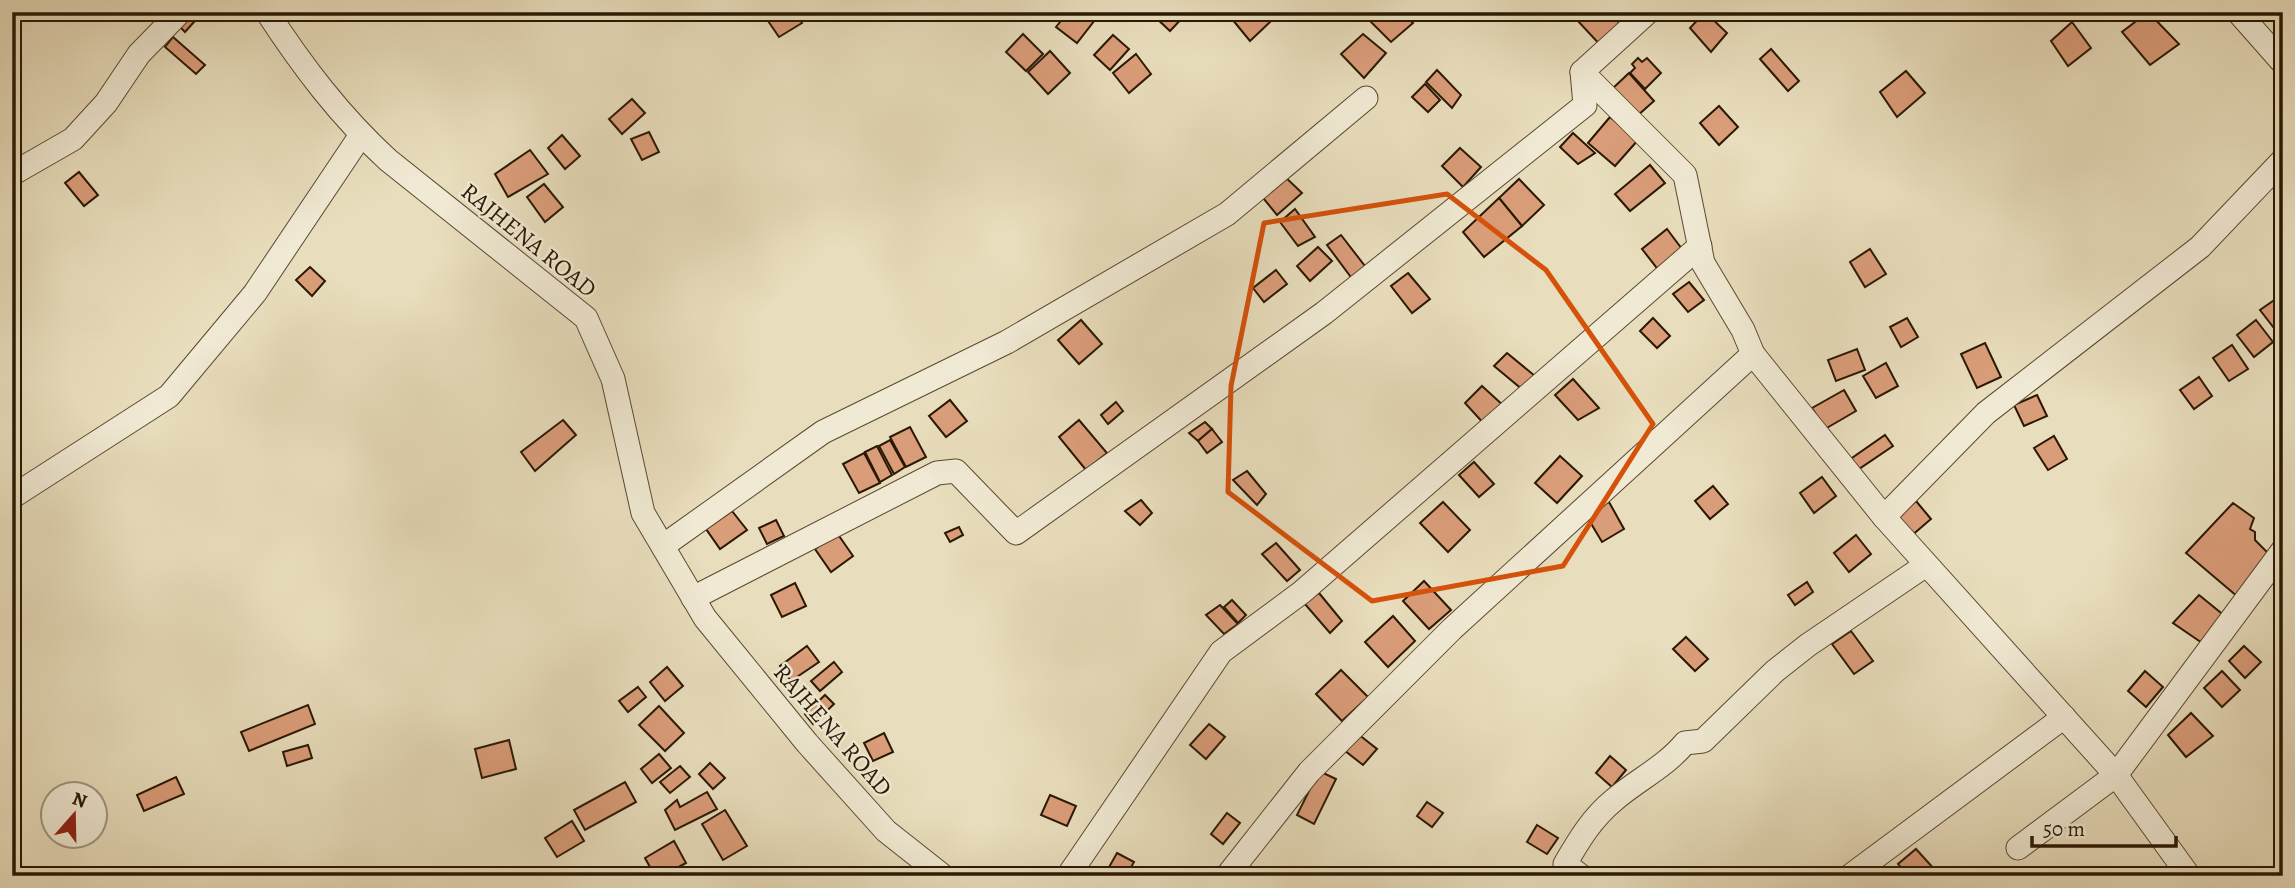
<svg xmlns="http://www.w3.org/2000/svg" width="2295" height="888" viewBox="0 0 2295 888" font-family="Alegreya,serif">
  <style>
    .building { fill: #da9d79; stroke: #2a1803; stroke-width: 2 }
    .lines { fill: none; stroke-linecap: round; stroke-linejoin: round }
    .minor-casing { stroke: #5a4931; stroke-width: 25 }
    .minor { stroke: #f0e9d3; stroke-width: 23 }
    .marked { fill: none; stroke: #d5520b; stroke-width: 5; stroke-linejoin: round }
    .labels { text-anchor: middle; stroke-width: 5; stroke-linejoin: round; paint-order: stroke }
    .street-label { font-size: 24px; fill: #2a1803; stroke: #f0e9d3 }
  </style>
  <rect width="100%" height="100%" fill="#e8ddbc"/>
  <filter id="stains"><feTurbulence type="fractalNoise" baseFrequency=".00286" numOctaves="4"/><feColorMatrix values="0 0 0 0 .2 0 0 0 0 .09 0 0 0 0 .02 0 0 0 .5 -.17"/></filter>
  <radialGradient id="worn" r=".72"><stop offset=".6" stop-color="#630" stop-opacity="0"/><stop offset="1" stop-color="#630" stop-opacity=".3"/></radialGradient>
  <g class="building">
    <polygon points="185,12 203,12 185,32 176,23"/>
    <polygon points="774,12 795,12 802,23 779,37 766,18"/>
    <polygon points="1068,12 1093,12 1098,16 1077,43 1056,27"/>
    <polygon points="1155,12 1182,12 1185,15 1170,31 1153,15"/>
    <polygon points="1240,12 1258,12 1270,22 1250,41 1232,19"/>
    <polygon points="1365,12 1401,12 1413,23 1391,42 1363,14"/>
    <polygon points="1582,12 1610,12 1622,26 1603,48 1576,19"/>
    <polygon points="1705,12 1727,33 1711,52 1690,28"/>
    <polygon points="2148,12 2179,44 2150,65 2122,32"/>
    <polygon points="2072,22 2091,48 2068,66 2051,41"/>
    <polygon points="1023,34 1043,54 1026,71 1006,52"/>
    <polygon points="1363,34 1386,53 1364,78 1341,54"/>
    <polygon points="1113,35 1129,49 1110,70 1094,55"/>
    <polygon points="173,37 205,65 196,74 165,47"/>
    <polygon points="1771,49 1799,81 1788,91 1760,59"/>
    <polygon points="1050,51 1070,73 1048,94 1028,72"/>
    <polygon points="1136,54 1151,74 1129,93 1113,73"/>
    <polygon points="1638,58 1642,62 1647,58 1661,73 1645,89 1630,73 1635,68 1632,64"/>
    <polygon points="1437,70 1461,95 1452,108 1426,82"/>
    <polygon points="1906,71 1925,93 1897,117 1880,92"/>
    <polygon points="1629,73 1654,101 1637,116 1612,89"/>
    <polygon points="1425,84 1440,100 1428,112 1412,97"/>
    <polygon points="632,99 645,113 622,134 609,119"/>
    <polygon points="1719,106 1738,127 1719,145 1700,123"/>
    <polygon points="1610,117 1638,140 1615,166 1588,143"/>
    <polygon points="649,132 659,152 642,160 631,139"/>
    <polygon points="1573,133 1595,153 1578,164 1560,147"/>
    <polygon points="562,135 580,156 565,169 548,148"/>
    <polygon points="1460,148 1481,167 1463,187 1442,166"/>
    <polygon points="530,150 548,174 508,197 495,174"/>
    <polygon points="1650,165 1665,183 1630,211 1615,194"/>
    <polygon points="79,172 98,195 84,206 65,183"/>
    <polygon points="1282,174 1302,193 1277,215 1259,193"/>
    <polygon points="1519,179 1544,205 1522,226 1499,198"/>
    <polygon points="544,184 563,207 545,222 527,197"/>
    <polygon points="1499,198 1522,226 1484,257 1463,232"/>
    <polygon points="1295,209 1315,237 1298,246 1280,222"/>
    <polygon points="1667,229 1685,253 1660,272 1642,249"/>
    <polygon points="1341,235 1368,270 1353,280 1327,245"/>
    <polygon points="1318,247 1332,261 1310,281 1297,266"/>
    <polygon points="1870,249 1886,274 1865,287 1850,262"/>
    <polygon points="310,267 325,281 312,296 296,280"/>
    <polygon points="1276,270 1287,284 1264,302 1253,288"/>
    <polygon points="1408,273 1430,299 1412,313 1391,286"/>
    <polygon points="1689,282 1704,300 1688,312 1673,294"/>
    <polygon points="2280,296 2283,300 2283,328 2277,332 2260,310"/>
    <polygon points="1653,318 1670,336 1657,348 1640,331"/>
    <polygon points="1907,318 1918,337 1901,347 1890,327"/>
    <polygon points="1081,320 1102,344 1079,364 1058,340"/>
    <polygon points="2256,320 2273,342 2254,357 2237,335"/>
    <polygon points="1985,343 2001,377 1977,388 1961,354"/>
    <polygon points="2232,345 2248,369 2229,381 2213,358"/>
    <polygon points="1857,349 1865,370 1836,381 1828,360"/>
    <polygon points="1507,353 1535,376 1523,390 1494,366"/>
    <polygon points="1886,363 1898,386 1876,398 1863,376"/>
    <polygon points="2199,377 2212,396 2194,409 2180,390"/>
    <polygon points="1573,379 1599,408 1578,420 1555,395"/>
    <polygon points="1482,386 1505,407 1486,426 1465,403"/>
    <polygon points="1844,390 1856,411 1825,429 1812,408"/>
    <polygon points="2037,395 2047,416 2024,426 2014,405"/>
    <polygon points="950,400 967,421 946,437 929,416"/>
    <polygon points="1116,402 1123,411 1108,424 1101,415"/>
    <polygon points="563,420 576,435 535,471 521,452"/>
    <polygon points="1079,420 1107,453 1086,470 1059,437"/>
    <polygon points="1205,422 1212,429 1198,441 1189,433"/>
    <polygon points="910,427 926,457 906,467 890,437"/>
    <polygon points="1212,429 1222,442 1207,453 1198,441"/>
    <polygon points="1885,435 1893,446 1856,471 1849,460"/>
    <polygon points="2054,436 2067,459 2048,470 2034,448"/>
    <polygon points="890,440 905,467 894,474 879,446"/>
    <polygon points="877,446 892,475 880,482 865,452"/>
    <polygon points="864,453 880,483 859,493 843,464"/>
    <polygon points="1560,456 1582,476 1557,503 1535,483"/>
    <polygon points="1474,462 1494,484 1479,497 1459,475"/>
    <polygon points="1247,471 1266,494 1257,505 1233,480"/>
    <polygon points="1822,477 1836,496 1814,513 1800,493"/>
    <polygon points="1713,486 1728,504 1710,519 1695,501"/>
    <polygon points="1141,500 1152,513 1140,525 1125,511"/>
    <polygon points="1916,501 1931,519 1910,537 1895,519"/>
    <polygon points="1443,502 1470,530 1448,552 1420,523"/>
    <polygon points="1609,502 1624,529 1602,542 1586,515"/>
    <polygon points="2233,503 2254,518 2250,529 2255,532 2255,540 2268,553 2238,597 2186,553"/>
    <polygon points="732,511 747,530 720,549 706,529"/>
    <polygon points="776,520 784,536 767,544 759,528"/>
    <polygon points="959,527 963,535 950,542 945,533"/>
    <polygon points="837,533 853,556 831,572 815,549"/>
    <polygon points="1856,535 1871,554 1849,572 1834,553"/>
    <polygon points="1276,543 1300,570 1287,581 1262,554"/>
    <polygon points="1424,581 1451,610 1429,629 1403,601"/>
    <polygon points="1807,582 1813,592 1795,605 1788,595"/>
    <polygon points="795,583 806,606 782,617 771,595"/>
    <polygon points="1319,593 1342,621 1330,633 1304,603"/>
    <polygon points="2199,595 2226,617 2205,645 2173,623"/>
    <polygon points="1232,600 1246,615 1238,623 1224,607"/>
    <polygon points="1220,605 1238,624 1224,634 1206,615"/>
    <polygon points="1393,616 1415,641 1388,667 1365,642"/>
    <polygon points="1851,631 1873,661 1854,674 1832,644"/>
    <polygon points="1686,637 1708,659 1695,671 1673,649"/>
    <polygon points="807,646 819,662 791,681 780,666"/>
    <polygon points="2244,646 2261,662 2245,678 2229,661"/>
    <polygon points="834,662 842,672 820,691 811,681"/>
    <polygon points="667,667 683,686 665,701 650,682"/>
    <polygon points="1341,670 1368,697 1342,721 1316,694"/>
    <polygon points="2145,671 2163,687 2146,707 2128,691"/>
    <polygon points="2222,671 2240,690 2222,707 2204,688"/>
    <polygon points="638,687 646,697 628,712 619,701"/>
    <polygon points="825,695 834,704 813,724 805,714"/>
    <polygon points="308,705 315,724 249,751 241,732"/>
    <polygon points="659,706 684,733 665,751 639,725"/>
    <polygon points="2191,713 2213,736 2186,757 2168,735"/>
    <polygon points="1209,724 1225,737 1206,759 1190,745"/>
    <polygon points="884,733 893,752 873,761 864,743"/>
    <polygon points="1358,734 1377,749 1363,765 1344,750"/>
    <polygon points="509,740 516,769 482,778 475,749"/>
    <polygon points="308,745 312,758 287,766 283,752"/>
    <polygon points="659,754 671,768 652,783 641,769"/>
    <polygon points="1610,756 1626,770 1612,787 1596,773"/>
    <polygon points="710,763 725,778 713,789 699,774"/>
    <polygon points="680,766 690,777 670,793 660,782"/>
    <polygon points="1319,771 1336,779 1314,824 1297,815"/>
    <polygon points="176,777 184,794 144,811 137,795"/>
    <polygon points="625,782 636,802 585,830 574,810"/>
    <polygon points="93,790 106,809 94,817 94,794 88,794"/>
    <polygon points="707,792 717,809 675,830 665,810 677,800 680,807"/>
    <polygon points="1050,795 1076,806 1067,826 1041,815"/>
    <polygon points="1427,802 1443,813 1432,827 1417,816"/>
    <polygon points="725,810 747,846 723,860 702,824"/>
    <polygon points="1227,813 1240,823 1223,844 1211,834"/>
    <polygon points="572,821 584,841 557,857 545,838"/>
    <polygon points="1537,825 1558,838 1547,854 1527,842"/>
    <polygon points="674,841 686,863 662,876 655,876 645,858"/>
    <polygon points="1916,849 1935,870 1928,876 1908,876 1898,864"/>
    <polygon points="1117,853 1134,862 1126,876 1104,876"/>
  </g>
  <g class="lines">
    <defs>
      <g id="minor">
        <path d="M267,12C303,67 340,116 388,160L586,318L613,379L643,513L705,618L807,743L886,831L943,876"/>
        <polyline points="1648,12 1582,72 1685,175 1703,263 1743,330 1753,354 1884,517 2116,775 2189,876"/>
        <polyline points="2238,12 2283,63"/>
        <polyline points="12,174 73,139 106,103 139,54 180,12"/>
        <polyline points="12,497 169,396 255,293 361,135"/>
        <polyline points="1884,517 1986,413 2200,247 2283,160"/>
        <polyline points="663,546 823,432 1007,342 1227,214 1366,98"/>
        <polyline points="693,598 937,473 956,471 1016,533 1324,313 1585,105 1582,72"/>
        <polyline points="2018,848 2116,775 2283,550"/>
        <polyline points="1068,876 1221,652 1302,592 1700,246"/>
        <polyline points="1227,876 1309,772 1452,629 1753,354"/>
        <path d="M1581,876L1565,864C1579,840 1592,818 1614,800C1637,780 1665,767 1685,743L1703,741L1775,671L1808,645L1926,565"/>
        <polyline points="1850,876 2064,717"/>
      </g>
    </defs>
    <use href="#minor" class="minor-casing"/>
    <use href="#minor" class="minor"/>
  </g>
  <path class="marked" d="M1447,194L1546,270L1653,424L1563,566L1372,601L1228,492L1231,386L1264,223Z"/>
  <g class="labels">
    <g class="street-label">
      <text transform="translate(529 240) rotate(39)" y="8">RAJHENA ROAD</text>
      <text transform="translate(833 730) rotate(49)" y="8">RAJHENA ROAD</text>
    </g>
  </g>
  <rect width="2295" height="888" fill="none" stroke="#e8ddbc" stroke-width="42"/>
  <rect x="14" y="14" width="2267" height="860" fill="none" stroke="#2a1803" stroke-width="3.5"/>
  <rect x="21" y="21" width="2253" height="846" fill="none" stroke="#2a1803" stroke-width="2"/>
  <g transform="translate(74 815) rotate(20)"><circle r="33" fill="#f0e9d3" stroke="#a19580" stroke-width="2"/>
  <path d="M0-5L12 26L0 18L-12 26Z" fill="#8f2418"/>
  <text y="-10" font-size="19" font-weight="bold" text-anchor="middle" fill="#2a1803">N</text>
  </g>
  <path d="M2032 836v10h144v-10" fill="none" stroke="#2a1803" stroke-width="3.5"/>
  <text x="2043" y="836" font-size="21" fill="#2a1803" stroke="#f0e9d3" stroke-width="5" paint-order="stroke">50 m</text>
  <rect width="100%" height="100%" filter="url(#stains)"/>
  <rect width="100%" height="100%" fill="url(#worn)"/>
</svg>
